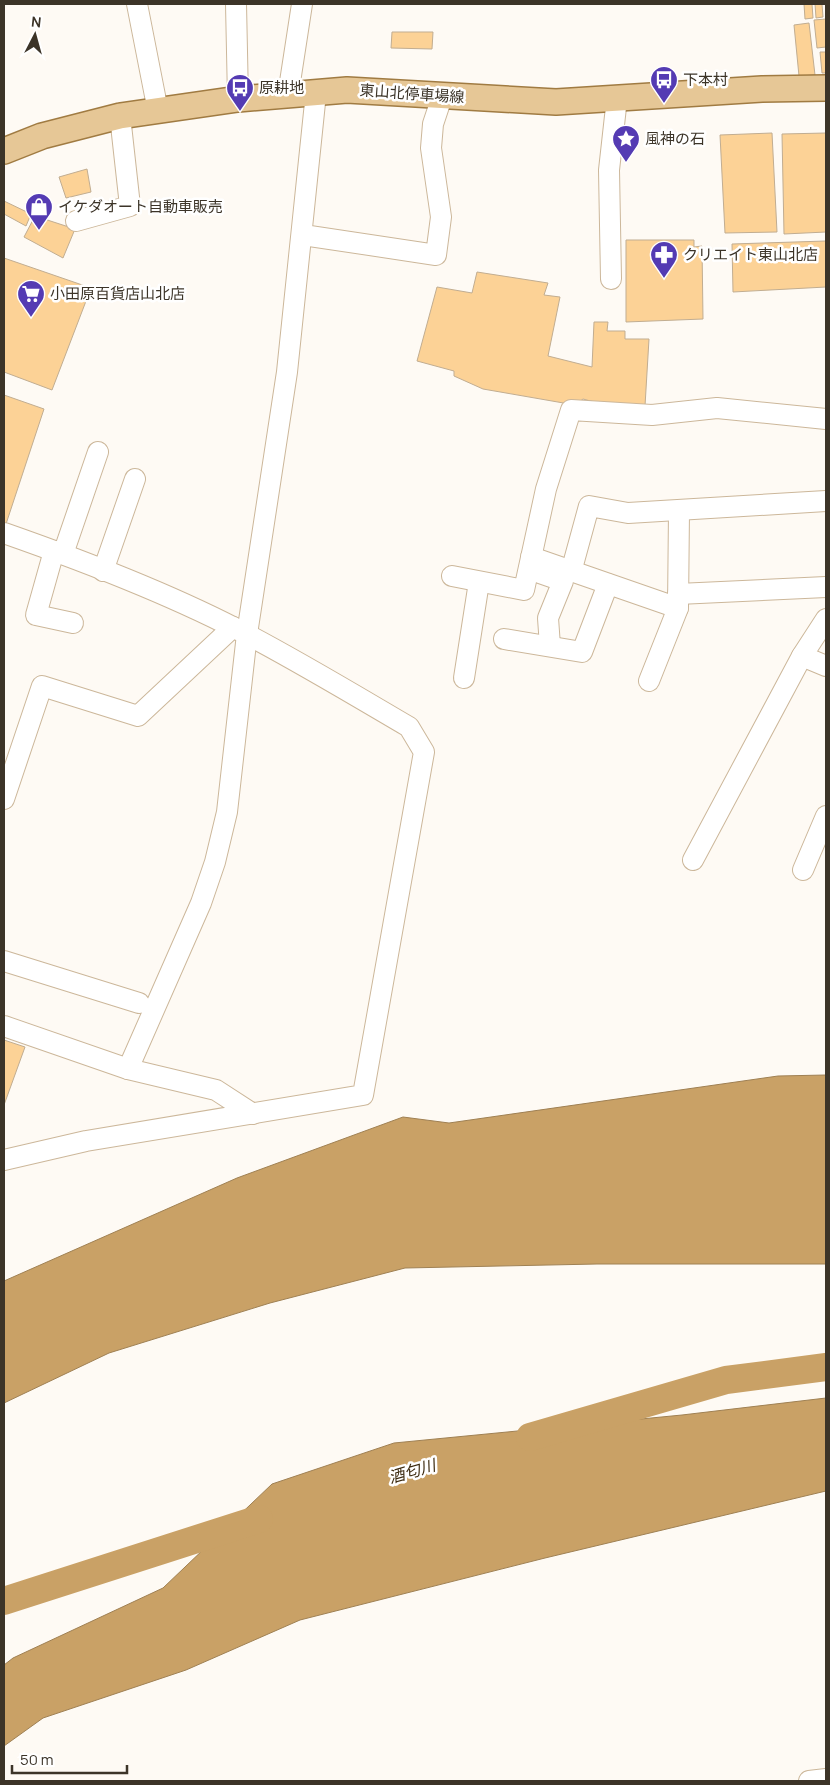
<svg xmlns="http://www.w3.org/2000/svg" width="830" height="1785" viewBox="0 0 830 1785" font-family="Manrope,'Noto Sans JP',sans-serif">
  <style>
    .water { fill: #c9a166; stroke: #9f8053 }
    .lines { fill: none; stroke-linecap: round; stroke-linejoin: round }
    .river { stroke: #c9a166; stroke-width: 28 }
    .building { fill: #fcd296; stroke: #c1ad91 }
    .minor-casing { stroke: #ccb79a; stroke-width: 22 }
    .major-casing { stroke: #a07b42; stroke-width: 28 }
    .minor { stroke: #fff; stroke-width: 20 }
    .major { stroke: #e6c796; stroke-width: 25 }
    .labels { text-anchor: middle; stroke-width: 5; stroke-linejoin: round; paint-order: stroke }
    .poi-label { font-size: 15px; fill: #3c3428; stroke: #fff; text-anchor: start }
    .street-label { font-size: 15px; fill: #3c3428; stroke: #fff }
    .water-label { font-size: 16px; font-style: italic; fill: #3d2b10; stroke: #fff }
  </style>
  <rect width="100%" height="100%" fill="#fefaf4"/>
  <g class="water">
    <polygon points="826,1075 826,1264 597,1264 405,1268 270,1303 109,1353 4,1403 4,1281 237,1178 403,1117 449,1123 778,1076"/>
    <polygon points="826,1398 826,1491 545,1558 300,1620 186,1670 43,1718 4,1746 4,1665 13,1658 163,1588 272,1484 394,1443 682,1415"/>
  </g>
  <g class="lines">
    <g class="river">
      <polyline points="530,1437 726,1380 826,1367"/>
      <polyline points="4,1601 259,1519"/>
    </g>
  </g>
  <g class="building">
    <polygon points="804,4 812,4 813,18 805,19"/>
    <polygon points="815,4 822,4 823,17 816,18"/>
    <polygon points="826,19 826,47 817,48 814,20"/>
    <polygon points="809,23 815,75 799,76 794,25"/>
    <polygon points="392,32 433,32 432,49 391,48"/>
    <polygon points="820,52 826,52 826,73 822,73"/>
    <polygon points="772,133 777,232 725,233 720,135"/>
    <polygon points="826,133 826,232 784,234 782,134"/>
    <polygon points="87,169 91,192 66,198 59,177"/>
    <polygon points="4,201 31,214 26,226 4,214"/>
    <polygon points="35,216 75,229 63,258 24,237"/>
    <polygon points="626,240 694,240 694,247 702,246 703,319 626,322"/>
    <polygon points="826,241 826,287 733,292 732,244"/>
    <polygon points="4,258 91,288 52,390 4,372"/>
    <polygon points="477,272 548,283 544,295 560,297 548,356 592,367 594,322 608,322 607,331 625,331 625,339 649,339 645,406 613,407 583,399 575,405 483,389 454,376 454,371 417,361 437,287 472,293"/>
    <polygon points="4,395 44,409 6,524 4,523"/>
    <polygon points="4,1040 25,1047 4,1105"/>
  </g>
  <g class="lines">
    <defs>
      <g id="minor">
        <polyline points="137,4 158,111"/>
        <polyline points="236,4 238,99"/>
        <polyline points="288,95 302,4"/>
        <polyline points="76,221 130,206 120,116"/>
        <polyline points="303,235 436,255 441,217 431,148 433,124 442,97"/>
        <polyline points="611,279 609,170 617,98"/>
        <path d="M4,533C84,561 173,595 248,635C303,664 356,696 409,727L424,752L363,1095L86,1141L4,1160"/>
        <polyline points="54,551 36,615 73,623"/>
        <polyline points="63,554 98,452"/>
        <polyline points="531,557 678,608"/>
        <polyline points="103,571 135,479"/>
        <polyline points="571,572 589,506 628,513 826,501"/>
        <polyline points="540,573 563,581 548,618 550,646"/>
        <polyline points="452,576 524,590 546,489 571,410 652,415 717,408 826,419"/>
        <polyline points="678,594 826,587"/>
        <polyline points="504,639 582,652 608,584"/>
        <polyline points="802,656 826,666"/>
        <polyline points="464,678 479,582"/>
        <polyline points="649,681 678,608 679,511"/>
        <polyline points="4,799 42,686 138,716 233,627"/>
        <polyline points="693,860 802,656 826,619"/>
        <polyline points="803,870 826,816"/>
        <polyline points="4,961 139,1003"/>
        <polyline points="4,1026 128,1069 216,1090 253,1114"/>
        <polyline points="128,1069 201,903 215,862 227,812 247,634 287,372 316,93"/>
        <polyline points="809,1781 826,1779"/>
      </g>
      <polyline id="major" points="4,151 42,136 120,116 238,99 347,90 556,102 762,89 826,88"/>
    </defs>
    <use href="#minor" class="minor-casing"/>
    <use href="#major" class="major-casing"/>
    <use href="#minor" class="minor"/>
    <use href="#major" class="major"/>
  </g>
  <defs>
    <symbol id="bus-pin" viewBox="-11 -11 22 30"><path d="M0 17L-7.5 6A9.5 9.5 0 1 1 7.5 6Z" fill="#543bb3" stroke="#fff"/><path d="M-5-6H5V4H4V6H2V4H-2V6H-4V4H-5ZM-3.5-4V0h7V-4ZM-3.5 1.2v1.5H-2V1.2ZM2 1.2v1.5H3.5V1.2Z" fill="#fff"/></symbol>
    <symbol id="sight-pin" viewBox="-11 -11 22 30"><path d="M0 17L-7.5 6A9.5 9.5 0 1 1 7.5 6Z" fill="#543bb3" stroke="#fff"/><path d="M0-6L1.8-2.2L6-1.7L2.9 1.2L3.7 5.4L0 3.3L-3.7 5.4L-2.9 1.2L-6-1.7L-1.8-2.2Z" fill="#fff"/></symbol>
    <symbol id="shop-pin" viewBox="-11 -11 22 30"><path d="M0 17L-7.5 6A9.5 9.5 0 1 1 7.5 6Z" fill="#543bb3" stroke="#fff"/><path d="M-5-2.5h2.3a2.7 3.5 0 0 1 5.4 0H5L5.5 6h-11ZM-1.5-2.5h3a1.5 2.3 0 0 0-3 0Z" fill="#fff"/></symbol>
    <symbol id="pharmacy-pin" viewBox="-11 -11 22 30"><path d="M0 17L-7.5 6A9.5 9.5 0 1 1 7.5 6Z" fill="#543bb3" stroke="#fff"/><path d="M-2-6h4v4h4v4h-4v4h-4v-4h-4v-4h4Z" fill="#fff"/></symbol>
    <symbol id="supermarket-pin" viewBox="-11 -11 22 30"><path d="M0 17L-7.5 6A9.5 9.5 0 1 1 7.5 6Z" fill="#543bb3" stroke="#fff"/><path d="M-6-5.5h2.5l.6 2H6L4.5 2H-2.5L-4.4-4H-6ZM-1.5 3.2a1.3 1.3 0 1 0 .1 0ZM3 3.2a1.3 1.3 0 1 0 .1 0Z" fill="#fff"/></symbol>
  </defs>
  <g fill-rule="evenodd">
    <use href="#bus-pin" x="648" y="64" width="32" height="43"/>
    <use href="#bus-pin" x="224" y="72" width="32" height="43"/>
    <use href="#sight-pin" x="610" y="123" width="32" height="43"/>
    <use href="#shop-pin" x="23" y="191" width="32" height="43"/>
    <use href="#pharmacy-pin" x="648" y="239" width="32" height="43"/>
    <use href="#supermarket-pin" x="15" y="278" width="32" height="43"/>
  </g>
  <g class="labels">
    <g class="poi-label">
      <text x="683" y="85">下本村</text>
      <text x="259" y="93">原耕地</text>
      <text x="645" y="144">風神の石</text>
      <text x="58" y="212">イケダオート自動車販売</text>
      <text x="683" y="260">クリエイト東山北店</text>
      <text x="50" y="299">小田原百貨店山北店</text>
    </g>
    <g class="street-label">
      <text transform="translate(412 94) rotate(4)" y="5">東山北停車場線</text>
    </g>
    <g class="water-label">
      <text transform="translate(412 1471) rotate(-16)" y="6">酒匂川</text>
    </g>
  </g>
  <rect width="830" height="1785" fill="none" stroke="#3c3428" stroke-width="10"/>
  <g transform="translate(35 35) rotate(6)" stroke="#ffffff" stroke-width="4" paint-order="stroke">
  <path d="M0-4L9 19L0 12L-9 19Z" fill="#3c3428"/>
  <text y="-8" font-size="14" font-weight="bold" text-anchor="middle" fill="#3c3428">N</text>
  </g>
  <path d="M12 1765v8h115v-8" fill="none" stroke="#3c3428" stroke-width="2.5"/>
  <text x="20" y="1765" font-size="15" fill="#3c3428" stroke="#ffffff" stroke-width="4" paint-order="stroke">50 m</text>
</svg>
